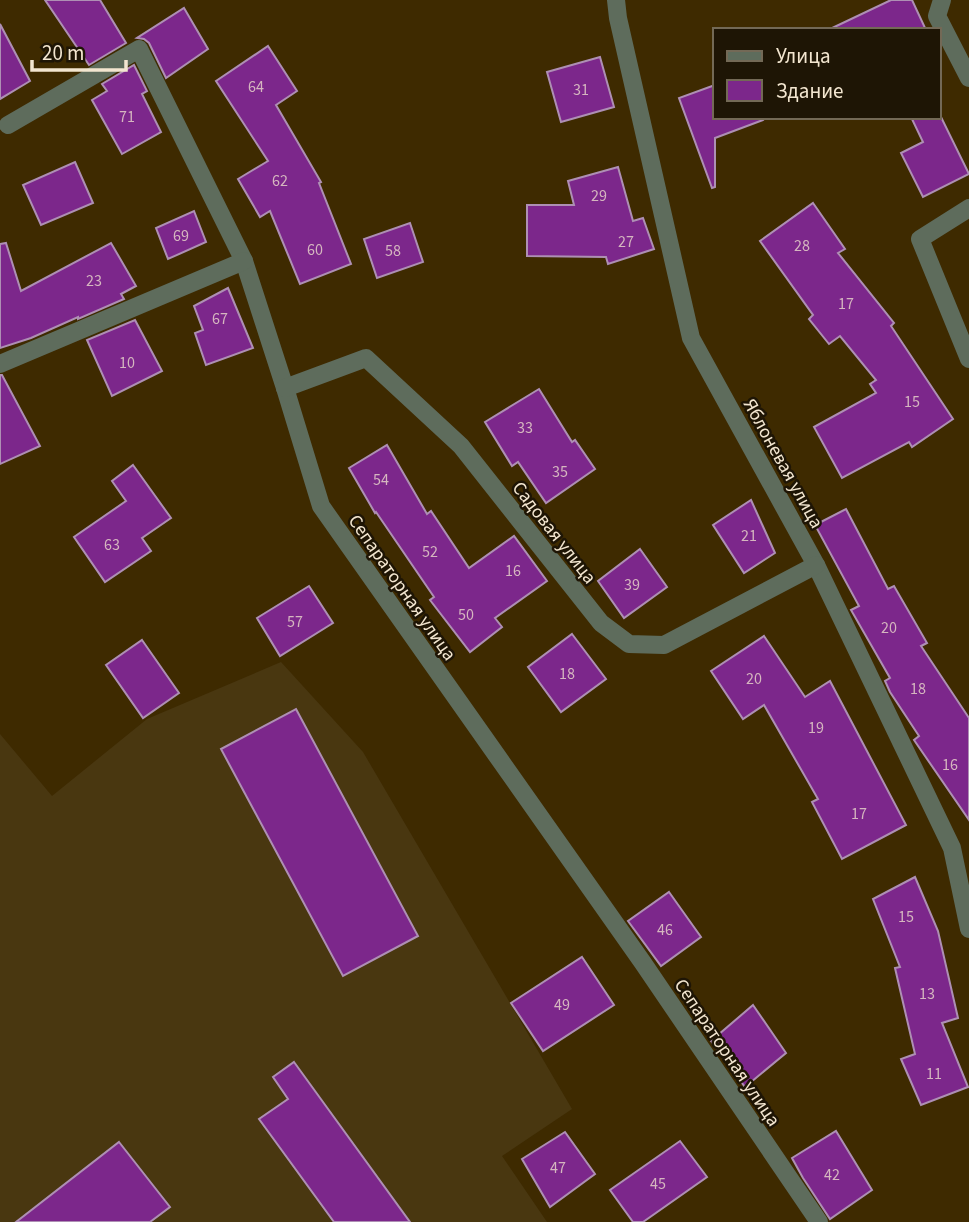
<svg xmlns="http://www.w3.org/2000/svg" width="969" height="1222" viewBox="0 0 969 1222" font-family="'Source Sans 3',sans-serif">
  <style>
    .built { fill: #493710 }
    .building { fill: #7c278b; stroke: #ae8fb4; stroke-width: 2 }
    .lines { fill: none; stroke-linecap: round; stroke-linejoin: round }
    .minor { stroke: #5e6c5c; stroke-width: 18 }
    .labels { text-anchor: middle; stroke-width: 5; stroke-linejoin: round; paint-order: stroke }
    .number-label { font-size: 16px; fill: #d5b6bf }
    .street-label { font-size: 19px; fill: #f3e6d0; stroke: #1e1505 }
  </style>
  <rect width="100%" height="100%" fill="#3e2a00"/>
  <polygon class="built" points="281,662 363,752 572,1109 502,1156 547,1222 0,1222 0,734 52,796 147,719"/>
  <g class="building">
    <polygon points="45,0 100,0 126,43 89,65"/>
    <polygon points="891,0 912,0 926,30 828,30"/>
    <polygon points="184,8 208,49 166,78 149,43 144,39 137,38"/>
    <polygon points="0,24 30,81 0,99"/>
    <polygon points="268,46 297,91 276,105 321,182 319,183 351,264 300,284 270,211 260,217 238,179 268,161 216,81"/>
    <polygon points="600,57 614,107 561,122 547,72"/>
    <polygon points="134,65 147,91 142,94 161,132 122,154 92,100 107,91 102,84"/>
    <polygon points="715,85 715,117 762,117 763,120 715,138 715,187 712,188 679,98"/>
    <polygon points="911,117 941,117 969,174 923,197 901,153 923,142"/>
    <polygon points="75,162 93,203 41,225 23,185"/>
    <polygon points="618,167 633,221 643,218 654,249 608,264 606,257 527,256 527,205 574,205 568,181"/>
    <polygon points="813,203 845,249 838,253 894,323 891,326 953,419 912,447 909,442 842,478 814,427 876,393 870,384 876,380 840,336 829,344 809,319 813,315 760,241"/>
    <polygon points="194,211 206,242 168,259 156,228"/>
    <polygon points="410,223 423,262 377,278 364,239"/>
    <polygon points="6,243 21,291 111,243 136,286 121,294 124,299 78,319 78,317 31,338 0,348 0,244"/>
    <polygon points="228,288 253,348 206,365 195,333 203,330 194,306"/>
    <polygon points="135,320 162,371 112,396 87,340"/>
    <polygon points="0,375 2,375 40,446 0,464"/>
    <polygon points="539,389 572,442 575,440 595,469 546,503 518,462 512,466 485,422"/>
    <polygon points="387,445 427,514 431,511 469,568 514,536 547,581 495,618 502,627 470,652 430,600 434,597 376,512 375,513 349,468"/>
    <polygon points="133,465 171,518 142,538 151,551 105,582 74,537 126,501 112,481"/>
    <polygon points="751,500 775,553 744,573 713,525"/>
    <polygon points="846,509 888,589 894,586 927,643 921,646 969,718 969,820 914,740 919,736 890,692 885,681 890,678 851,610 859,606 815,525"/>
    <polygon points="640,549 667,587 624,618 598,581"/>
    <polygon points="309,586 333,623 280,656 257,618"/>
    <polygon points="572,634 606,679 561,712 528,667"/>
    <polygon points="764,636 805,697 830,681 906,825 842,859 812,802 818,799 764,705 743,719 711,671"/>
    <polygon points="142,640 179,693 143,718 106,665"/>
    <polygon points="296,709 418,936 343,976 221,749"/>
    <polygon points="915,877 938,931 958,1018 942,1023 968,1087 921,1105 901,1059 915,1054 895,968 900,967 873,899"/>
    <polygon points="669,892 701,937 661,966 628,921"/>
    <polygon points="582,957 614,1005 543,1051 511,1003"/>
    <polygon points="753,1005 786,1053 745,1087 711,1041"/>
    <polygon points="294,1062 410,1222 334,1222 259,1119 288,1099 273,1077"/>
    <polygon points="836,1131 872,1190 830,1219 803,1178 792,1158"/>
    <polygon points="565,1132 595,1174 550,1207 522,1159"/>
    <polygon points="680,1141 707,1177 643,1222 633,1222 610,1190"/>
    <polygon points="119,1142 170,1207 150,1222 16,1222"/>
  </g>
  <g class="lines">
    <g class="minor">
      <polyline points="616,0 618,18 691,338 816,565 952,848 969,929"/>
      <polyline points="942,0 937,16 969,78"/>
      <polyline points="8,125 139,49 244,261 285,388 321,506 643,963 819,1222"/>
      <polyline points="969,208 920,239 969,359"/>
      <polyline points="0,364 244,261"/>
      <polyline points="285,388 366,358 461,446 601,623 629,644 664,645 816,565"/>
    </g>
  </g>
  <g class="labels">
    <g class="number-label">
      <text x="256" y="92">64</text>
      <text x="581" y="95">31</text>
      <text x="127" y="122">71</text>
      <text x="280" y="186">62</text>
      <text x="599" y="201">29</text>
      <text x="181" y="241">69</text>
      <text x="626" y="247">27</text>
      <text x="802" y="251">28</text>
      <text x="315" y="255">60</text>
      <text x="393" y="256">58</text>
      <text x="94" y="286">23</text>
      <text x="846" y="309">17</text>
      <text x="220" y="324">67</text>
      <text x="127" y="368">10</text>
      <text x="912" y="407">15</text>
      <text x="525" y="433">33</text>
      <text x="560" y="477">35</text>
      <text x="381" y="485">54</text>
      <text x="749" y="541">21</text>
      <text x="112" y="550">63</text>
      <text x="430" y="557">52</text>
      <text x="513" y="576">16</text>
      <text x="632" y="590">39</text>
      <text x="466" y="620">50</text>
      <text x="295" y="627">57</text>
      <text x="889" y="633">20</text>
      <text x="567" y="679">18</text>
      <text x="754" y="684">20</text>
      <text x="918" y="694">18</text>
      <text x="816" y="733">19</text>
      <text x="950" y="770">16</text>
      <text x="859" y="819">17</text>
      <text x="906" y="922">15</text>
      <text x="665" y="935">46</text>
      <text x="927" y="999">13</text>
      <text x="562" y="1010">49</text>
      <text x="934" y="1079">11</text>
      <text x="558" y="1173">47</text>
      <text x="832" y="1180">42</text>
      <text x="658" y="1189">45</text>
    </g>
    <g class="street-label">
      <text transform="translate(784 463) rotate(61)" y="7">Яблоневая улица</text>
      <text transform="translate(555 532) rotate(52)" y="7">Садовая улица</text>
      <text transform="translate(403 587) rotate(55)" y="7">Сепараторная улица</text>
      <text transform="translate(728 1052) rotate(56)" y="7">Сепараторная улица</text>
    </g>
  </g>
  <rect x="713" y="28" width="228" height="91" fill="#1e1505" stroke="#736956" stroke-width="2"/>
  <rect x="727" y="51" width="35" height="10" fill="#5e6c5c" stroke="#736956" stroke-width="2"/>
  <text x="776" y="63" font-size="21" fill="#f3e6d0">Улица</text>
  <rect x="727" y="80" width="35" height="21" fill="#7c278b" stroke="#736956" stroke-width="2"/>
  <text x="776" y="98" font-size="21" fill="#f3e6d0">Здание</text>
  <path d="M32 60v10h94v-10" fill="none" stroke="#f3e6d0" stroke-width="3.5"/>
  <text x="42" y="60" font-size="21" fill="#f3e6d0" stroke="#1e1505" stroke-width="5" paint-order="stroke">20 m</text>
</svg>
